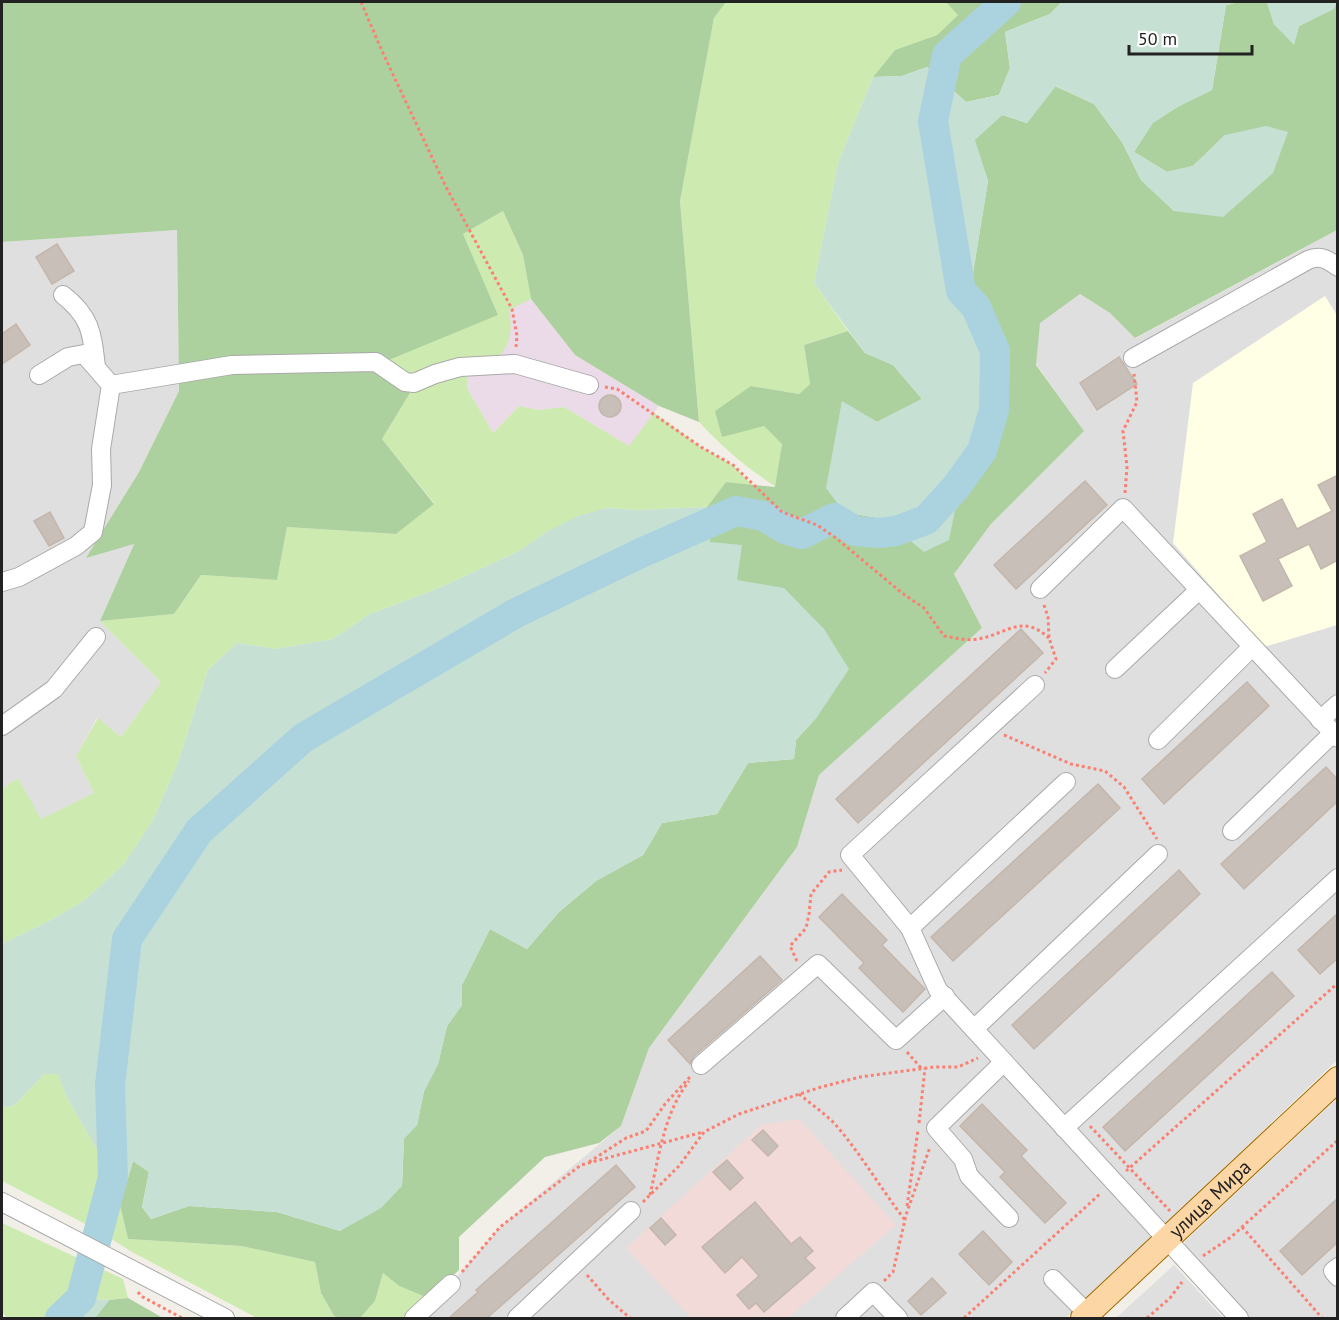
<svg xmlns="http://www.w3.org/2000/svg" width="1339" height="1320" viewBox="0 0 1339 1320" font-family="'PT Sans',sans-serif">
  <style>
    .residential { fill: #e0dfdf }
    .commercial { fill: #f2dad9 }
    .industrial { fill: #ebdbe8 }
    .education { fill: #ffffe5 }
    .grass { fill: #cdebb0 }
    .forest { fill: #add19e }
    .wetland { fill: #c6e0d4 }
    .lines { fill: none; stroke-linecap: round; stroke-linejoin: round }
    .river { stroke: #aad3df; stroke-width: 30 }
    .building { fill: #c7bfb8; stroke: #c4b6ab; stroke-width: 1.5 }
    .minor-casing { stroke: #a9a9a9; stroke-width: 20 }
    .major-casing { stroke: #a06b00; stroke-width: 26 }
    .path { stroke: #fa8072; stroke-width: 3; stroke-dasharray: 3 3; stroke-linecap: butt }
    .minor { stroke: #fff; stroke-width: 18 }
    .major { stroke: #fcd6a4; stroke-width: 24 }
    .labels { text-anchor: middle; stroke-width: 6; stroke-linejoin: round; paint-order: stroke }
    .street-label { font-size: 20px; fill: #222; stroke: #fff }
  </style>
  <rect width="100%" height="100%" fill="#f2efe9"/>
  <g class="residential">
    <polygon points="177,230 179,391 139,472 87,558 134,543 100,621 161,682 121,737 97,718 76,756 94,793 40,820 18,778 2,789 2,242"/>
    <polygon points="1337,230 1337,1060 1066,1318 414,1318 451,1284 500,1227 621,1126 649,1048 797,847 819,775 982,628 954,574 991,524 1084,431 1036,364 1039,323 1080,294 1110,313 1136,338"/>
    <polygon points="1337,1099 1337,1318 1249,1318 1185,1248 1185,1241"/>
    <polygon points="1174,1265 1223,1318 1116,1318"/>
  </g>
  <polygon class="commercial" points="799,1119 896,1225 788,1318 691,1318 626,1248 761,1125"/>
  <polygon class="industrial" points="531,299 575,355 659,406 630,447 564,407 539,410 519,406 493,433 467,388 470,326"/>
  <polygon class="education" points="1325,296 1338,317 1337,625 1264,647 1173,543 1193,383"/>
  <g class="grass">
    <path d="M726,2H946L959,14L937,35L895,50L873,77L838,163L814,283L848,331L804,345L810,384L799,394L751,386L764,426L782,443L776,487C747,468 722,447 699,422L680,201L714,18Z"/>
    <path d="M503,211L523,255L531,299L509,310C512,329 512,344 497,358L414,379L378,364L463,234Z"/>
    <polygon points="468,374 467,388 493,433 519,406 539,410 564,407 629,446 654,413 701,447 733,465 752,485 726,482 707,507 638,510 606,508 548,531 519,551 439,588 370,614 333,639 276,649 237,643 208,670 177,765 153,820 124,864 85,900 51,920 2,944 2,789 18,778 41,819 94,793 76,756 98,718 121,737 161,682 100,621 174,614 201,575 277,580 287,527 396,534 434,503 382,439 410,393 436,377"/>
    <polygon points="44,1074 58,1074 66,1096 113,1177 106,1204 120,1205 128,1239 241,1246 315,1262 321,1293 334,1316 341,1318 257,1318 132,1252 99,1231 2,1181 2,1108 15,1105"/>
    <polygon points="2,1223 123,1279 128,1298 109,1300 81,1298 60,1318 7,1318 2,1312"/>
    <polygon points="383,1273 399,1286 428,1298 408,1318 360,1318 375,1301"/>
  </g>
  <g class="forest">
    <polygon points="2,2 726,2 714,18 680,201 699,422 659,406 575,355 531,299 523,255 503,211 463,234 498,315 379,364 410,393 382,439 434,504 396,534 287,527 277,580 201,575 174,614 100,621 134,544 86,558 139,472 179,391 177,230 2,242"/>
    <polygon points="946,2 1062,2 1050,14 1005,32 1010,68 999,95 966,102 927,67 902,76 873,77 895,50 937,35 958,15"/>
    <polygon points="1239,2 1267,2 1274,24 1294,44 1299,26 1333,9 1337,2 1337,230 1135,338 1110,313 1080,294 1040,323 1036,365 1084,431 991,524 954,574 982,628 819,775 797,847 649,1048 621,1126 599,1143 545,1157 459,1237 459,1270 428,1298 399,1286 383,1273 375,1301 360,1318 341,1318 334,1316 321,1293 315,1262 241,1246 128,1239 120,1205 133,1161 149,1172 142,1207 151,1219 189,1206 277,1212 340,1231 402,1186 404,1138 417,1125 424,1091 438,1064 447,1026 462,1005 462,985 490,929 527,949 559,912 596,881 643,855 662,823 717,814 748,763 794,759 796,740 817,717 737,580 710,542 707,507 726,482 775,487 782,444 764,426 722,437 715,411 751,386 799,394 810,384 804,345 848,331 865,353 893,365 922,399 877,422 842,402 831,467 844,512 884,519 924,551 951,525 956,505 980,460 989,322 972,279 988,181 974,140 1002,115 1027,123 1055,86 1094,104 1122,142 1141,180 1174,211 1225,135 1193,166 1167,172 1134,152 1152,123 1179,106 1212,90 1226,5"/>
    <polygon points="128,1298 163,1318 95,1318 109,1300"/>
  </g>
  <g class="wetland">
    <polygon points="1062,2 1239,2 1226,5 1212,90 1179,106 1153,123 1134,152 1167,172 1193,166 1225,135 1266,126 1288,132 1273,173 1223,217 1174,211 1141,180 1122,142 1094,104 1056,86 1027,123 1002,115 975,140 988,181 972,279 989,322 986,360 990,421 980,460 956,505 949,540 924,552 884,519 844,512 826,488 842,401 877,422 922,399 893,365 865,353 814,283 838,163 873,77 902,76 927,67 966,102 999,95 1010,68 1005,32 1050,14"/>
    <polygon points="1267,2 1337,2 1334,9 1299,26 1294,45 1274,24"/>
    <polygon points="707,507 710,542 742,545 737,580 784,588 824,629 849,669 817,717 796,740 794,759 748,763 717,814 662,823 643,855 596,881 559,912 527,949 490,929 462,985 462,1005 447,1026 438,1064 424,1091 417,1125 404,1139 402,1186 381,1208 340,1231 277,1212 189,1206 151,1219 142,1207 149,1172 133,1161 120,1205 106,1204 113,1177 66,1096 58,1074 44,1074 15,1105 2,1108 2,944 51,920 85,900 124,864 153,820 177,765 208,670 237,643 276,649 333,639 370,614 439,588 519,551 548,531 578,516 606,508 638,510"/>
    <polygon points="81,1298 109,1300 95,1318 60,1318"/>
  </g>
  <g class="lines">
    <polyline class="river" points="60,1318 81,1298 113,1177 110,1085 127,939 199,831 303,738 516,613 641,553 736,511 764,516 785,529 802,534 834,518 855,531 879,533 896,531 926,520 956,487 982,451 994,410 995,351 976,307 961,291 933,121 947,55 1006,2"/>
  </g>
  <g class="building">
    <polygon points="57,244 74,271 52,284 36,257"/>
    <polygon points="16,324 30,345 2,364 2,334"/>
    <polygon points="1119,357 1137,384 1097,410 1080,383"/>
    <circle cx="610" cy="406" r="11"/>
    <polygon points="1338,475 1338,560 1321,569 1309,544 1278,559 1292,586 1263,601 1240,556 1267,542 1253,514 1282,499 1297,529 1332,511 1318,485"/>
    <polygon points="1085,481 1107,505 1016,589 994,565"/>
    <polygon points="50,512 64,538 49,546 34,521"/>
    <polygon points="1021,629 1043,653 858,823 836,799"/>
    <polygon points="1247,682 1269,706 1164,804 1142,779"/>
    <polygon points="1326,767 1338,780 1338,801 1244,889 1221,864"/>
    <polygon points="1098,784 1120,808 953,961 931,937"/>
    <polygon points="1179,870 1200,894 1034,1049 1012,1025"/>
    <polygon points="842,894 887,940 882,945 925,989 903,1012 859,968 864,963 819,917"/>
    <polygon points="1338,913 1338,958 1320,974 1298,950"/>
    <polygon points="760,956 782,980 694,1056 690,1064 668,1040"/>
    <polygon points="1272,972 1294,996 1125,1151 1103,1127"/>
    <polygon points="982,1104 1027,1150 1021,1156 1066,1203 1045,1223 1000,1177 1005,1172 960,1126"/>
    <polygon points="763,1130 778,1146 768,1156 752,1140"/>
    <polygon points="727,1160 743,1178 730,1190 713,1172"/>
    <polygon points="616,1165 635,1187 487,1318 449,1318 478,1292 476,1290"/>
    <polygon points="1338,1198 1338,1242 1302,1275 1280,1251"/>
    <polygon points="755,1202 791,1244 800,1237 813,1251 805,1258 815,1268 764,1312 756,1303 749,1309 737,1295 759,1276 742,1257 725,1273 702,1247"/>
    <polygon points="661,1218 676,1235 665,1245 650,1228"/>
    <polygon points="983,1231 1012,1262 989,1285 959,1254"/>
    <polygon points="932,1278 946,1293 921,1315 908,1301"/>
  </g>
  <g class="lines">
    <defs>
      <g id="minor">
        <path d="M63,295C91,317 92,333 96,367"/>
        <path d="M1133,358L1308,260C1320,255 1327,259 1338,267"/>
        <polyline points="39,375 68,357 84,354 111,385"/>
        <polyline points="2,582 19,577 76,546 93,532 102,485 101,449 111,385 232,365 376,362 405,382 414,383 435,374 460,367 515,364 589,385"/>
        <polyline points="1040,589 1123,508 1338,738"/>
        <polyline points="1115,669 1199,590"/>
        <polyline points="1035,685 850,855 910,928 938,990 1239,1318"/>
        <polyline points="1320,720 1338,704"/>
        <polyline points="2,726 54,689 96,637"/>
        <polyline points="1158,740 1252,647"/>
        <polyline points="1232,831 1333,733"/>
        <polyline points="910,928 1066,782"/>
        <polyline points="974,1029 1158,854"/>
        <polyline points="1004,1062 936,1128 963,1159 969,1176 1009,1218"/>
        <polyline points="701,1065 818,964 896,1040 945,996"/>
        <polyline points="1064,1128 1338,878"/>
        <polyline points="2,1202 225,1318"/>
        <polyline points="1338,1267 1333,1271 1338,1277"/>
        <polyline points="1053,1279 1088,1314"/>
        <polyline points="414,1318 451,1284"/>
        <polyline points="517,1318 631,1211"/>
        <polyline points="845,1318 873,1292 898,1318"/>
      </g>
      <g id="major">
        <path id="s1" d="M1083,1318L1338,1079"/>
      </g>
    </defs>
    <use href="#minor" class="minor-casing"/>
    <use href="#major" class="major-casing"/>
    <g class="path">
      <polyline points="361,2 382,51 445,185 512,309 517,336 516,347"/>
      <path d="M605,387L617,389L701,447L733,465L782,512L817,525L836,538L902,593L924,608L944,636C955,638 967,641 978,639C1007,634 1022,613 1049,638"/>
      <polyline points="1125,493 1127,467 1123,431 1137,402 1134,374"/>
      <polyline points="1044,605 1048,617 1049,638 1056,659 1045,673"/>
      <polyline points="1004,735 1071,764 1105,771 1124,787 1157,839"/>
      <polyline points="797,961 790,946 806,928 809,914 811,894 829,872 842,870"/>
      <polyline points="907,1052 922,1069"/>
      <path d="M799,1094C811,1104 824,1113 835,1124C861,1154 881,1189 905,1220"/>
      <polyline points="919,1123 925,1068"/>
      <polyline points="1090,1126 1170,1211"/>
      <polyline points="589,1162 626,1138 646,1131 665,1104 690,1077"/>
      <polyline points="1126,1171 1338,983"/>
      <path d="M650,1195C659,1156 664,1113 689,1081"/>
      <polyline points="643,1202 679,1166 704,1132 739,1114 821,1087 860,1077 934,1067 958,1067 978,1058"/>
      <polyline points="907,1206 918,1130"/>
      <polyline points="1242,1227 1322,1318"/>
      <polyline points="1203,1256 1231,1237 1338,1140"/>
      <polyline points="462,1272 500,1227 581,1165 703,1132"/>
      <polyline points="587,1275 608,1299 630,1318"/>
      <polyline points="884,1281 893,1272 906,1215 930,1147"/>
      <polyline points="138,1292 141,1296 182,1318"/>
      <polyline points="964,1318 1101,1193"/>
      <polyline points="1147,1318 1170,1298 1182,1282"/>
    </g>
    <use href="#minor" class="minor"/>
    <use href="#major" class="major"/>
  </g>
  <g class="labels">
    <g class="street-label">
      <text dy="7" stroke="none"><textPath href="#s1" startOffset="174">улица Мира</textPath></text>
    </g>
  </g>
  <rect width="1339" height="1320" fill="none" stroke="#222222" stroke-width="6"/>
  <path d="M1129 45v9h123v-9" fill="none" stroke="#222222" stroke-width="3"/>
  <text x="1138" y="45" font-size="18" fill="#222222" stroke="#ffffff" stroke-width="4.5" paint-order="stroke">50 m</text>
</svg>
